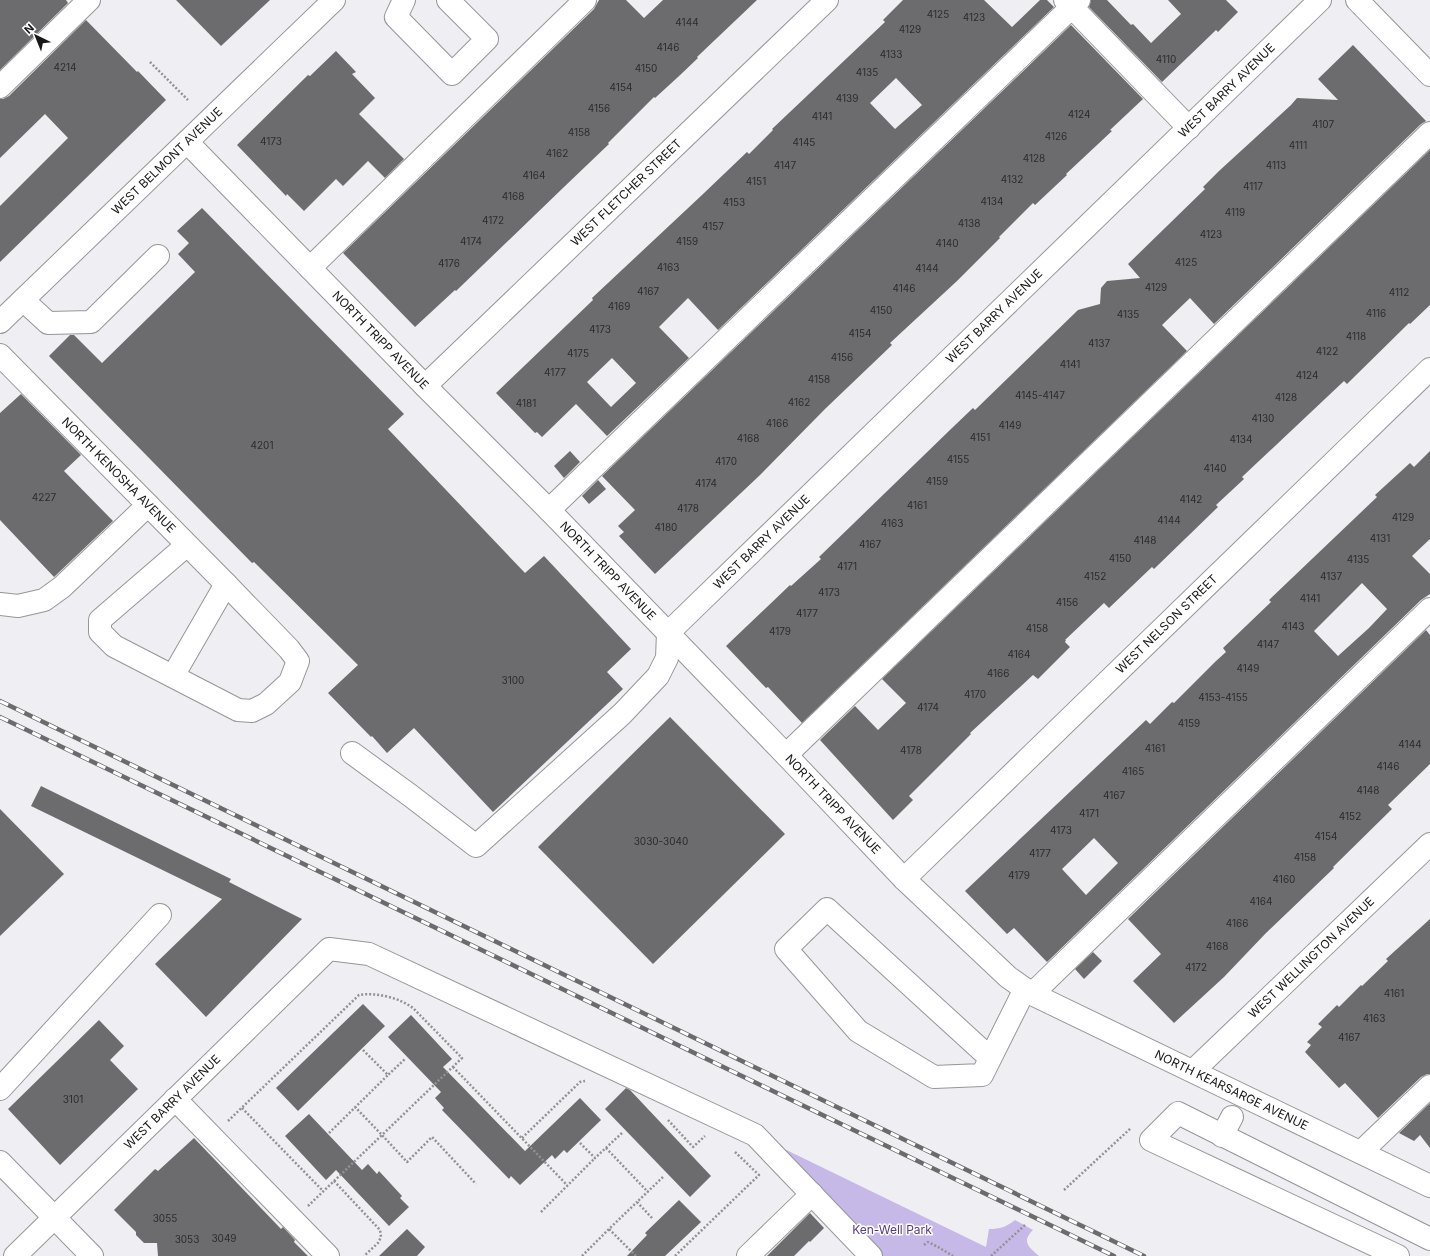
<svg xmlns="http://www.w3.org/2000/svg" width="1430" height="1256" viewBox="0 0 1430 1256" font-family="Inter,sans-serif">
  <style>
    .green { fill: #c6b9e8 }
    .building { fill: #6c6c6f; fill-rule: evenodd }
    .lines { fill: none; stroke-linecap: round; stroke-linejoin: round }
    .minor-casing { stroke: #969699; stroke-width: 24 }
    .major-casing { stroke: #969699; stroke-width: 24 }
    .path { stroke: #929194; stroke-width: 2.5; stroke-dasharray: 2 2; stroke-linecap: butt }
    .minor { stroke: #fff; stroke-width: 22 }
    .major { stroke: #fff; stroke-width: 22 }
    .rail-casing { stroke: #6b6b6d; stroke-width: 4.5 }
    .rail { stroke: #fff; stroke-width: 3; stroke-dasharray: 9; stroke-linecap: butt }
    .labels { text-anchor: middle; stroke-width: 3; stroke-linejoin: round; paint-order: stroke }
    .number-label { font-size: 10px; fill: #2c2c2e }
    .street-label { font-size: 12px; fill: #171718; stroke: #fff }
    .park-label { font-size: 12px; fill: #553b82; stroke: #fff }
  </style>
  <rect width="100%" height="100%" fill="#efeef2"/>
  <path class="green" d="M772,1143L986,1247L989,1229C1000,1229 1006,1227 1015,1220L1033,1230C1021,1242 1029,1247 1039,1256H882L773,1147Z"/>
  <g class="building">
    <polygon points="0,0 66,0 68,3 0,70"/>
    <polygon points="176,0 270,0 221,46"/>
    <polygon points="599,0 626,0 644,18 663,0 757,0 697,57 698,58 678,77 655,98 654,97 608,143 609,144 564,187 456,291 455,290 415,327 343,253 594,9"/>
    <path d="M903,0H984L1012,27L1040,0H1047L1054,7L718,330L688,298L659,327L689,358L607,436L576,404L542,437L537,432L535,433L496,393L593,300L592,298L702,195L747,152L749,154L773,130L772,129L885,22L883,20ZM896,78L922,105L895,129L870,103ZM612,358L636,383L611,407L587,382Z"/>
    <polygon points="1091,0 1107,0 1131,25 1133,24 1151,43 1181,14 1168,0 1226,0 1238,12 1218,32 1216,30 1162,82 1089,7"/>
    <polygon points="86,20 137,72 138,71 166,100 0,262 0,206 68,138 45,114 0,158 0,99 3,99 9,96"/>
    <polygon points="1071,25 1143,99 1110,130 1112,131 1066,174 1067,175 1035,205 1033,203 999,237 1000,238 957,281 890,343 892,345 825,409 759,476 655,574 619,536 624,532 618,526 635,510 602,476"/>
    <polygon points="1353,45 1426,121 1421,124 1214,324 1190,298 1162,325 1187,351 802,723 768,687 766,688 726,646 790,585 791,586 821,559 819,557 952,428 973,408 975,410 1078,310 1100,304 1101,288 1107,281 1140,278 1128,264 1205,189 1203,187 1219,171 1291,105 1297,98 1338,100 1318,79"/>
    <polygon points="336,51 356,72 352,74 375,98 359,114 404,159 385,178 368,161 343,186 336,179 304,211 287,194 286,196 237,145 308,75 310,76"/>
    <polygon points="1430,150 1430,305 1410,324 1409,323 1347,384 1344,381 1242,477 1244,479 1216,505 1218,507 1154,569 1152,567 1109,608 1104,603 1065,640 1066,640 1065,642 1070,647 1038,679 1033,675 970,733 971,734 909,796 913,800 893,820 820,740 855,706 878,730 906,703 882,679"/>
    <polygon points="202,208 404,414 388,429 525,573 544,556 631,649 607,672 623,689 493,812 414,728 387,753 372,736 371,737 328,693 358,665 254,562 252,563 49,356 70,335 74,335 102,363 195,272 178,254 189,243 177,231"/>
    <polygon points="21,394 81,455 64,471 113,521 54,577 0,520 0,413"/>
    <polygon points="570,451 580,462 564,478 554,466"/>
    <path d="M1430,451V539L1412,556L1430,574V594L1421,600L1047,962L1014,928L1007,934L965,891L1146,720L1150,724L1172,702L1174,703L1216,661L1226,652L1223,648L1271,602L1269,600L1377,497L1375,495L1410,463L1414,467ZM1362,583L1387,609L1369,628L1338,656L1314,631ZM1094,838L1118,863L1086,895L1062,869Z"/>
    <polygon points="598,480 606,489 589,504 582,496"/>
    <polygon points="1426,630 1430,635 1430,764 1388,805 1392,809 1333,867 1334,868 1266,933 1224,977 1174,1023 1133,981 1161,954 1128,919"/>
    <polygon points="670,717 785,834 653,964 538,847"/>
    <polygon points="41,786 231,879 229,882 302,919 206,1017 155,964 222,899 31,806"/>
    <polygon points="0,809 64,874 0,936"/>
    <polygon points="1430,919 1430,1074 1427,1074 1421,1077 1378,1118 1345,1083 1339,1088 1305,1052 1311,1045 1307,1042 1322,1027 1318,1024 1337,1005 1339,1007 1361,985 1362,986 1388,961 1386,959"/>
    <polygon points="1093,952 1102,961 1084,979 1075,969"/>
    <polygon points="363,1004 385,1026 298,1111 276,1088"/>
    <polygon points="411,1015 452,1059 443,1067 525,1151 580,1098 601,1120 567,1153 564,1150 555,1159 552,1155 520,1185 511,1176 509,1179 442,1110 444,1108 435,1098 441,1092 388,1037"/>
    <polygon points="99,1020 124,1046 110,1060 138,1089 60,1165 8,1109"/>
    <polygon points="626,1088 630,1090 711,1176 690,1197 605,1109"/>
    <polygon points="1430,1103 1430,1148 1420,1135 1414,1141 1399,1133"/>
    <polygon points="309,1114 362,1170 368,1164 377,1174 379,1171 402,1196 400,1198 409,1207 389,1226 336,1170 326,1180 285,1136"/>
    <polygon points="194,1138 281,1229 283,1227 295,1240 294,1242 308,1256 158,1256 157,1243 144,1243 136,1235 136,1232 114,1210 155,1169 158,1171"/>
    <polygon points="679,1200 701,1222 665,1256 627,1256 647,1235 645,1233"/>
    <polygon points="810,1213 824,1228 810,1242 809,1241 794,1256 767,1256"/>
    <polygon points="407,1229 425,1247 417,1256 379,1256"/>
  </g>
  <g class="lines">
    <defs>
      <g id="minor">
        <polyline points="404,0 396,17 452,74 487,39 448,0"/>
        <polyline points="1065,0 1189,128"/>
        <polyline points="1357,0 1430,75"/>
        <polyline points="0,87 89,0"/>
        <path id="s1" d="M187,142L425,386L549,510L786,755L904,879L1008,977L1032,994L1430,1186"/>
        <polyline points="310,268 585,0"/>
        <polyline points="23,300 48,323 91,322 158,256"/>
        <path id="s2" d="M0,355L226,584L289,649L298,661L290,682L266,704L252,711L238,710L114,646L100,632V620L187,545"/>
        <path id="s3" d="M425,386L827,0"/>
        <polyline points="549,510 1079,0"/>
        <polyline points="0,604 18,606 44,600 62,587 148,505"/>
        <polyline points="173,676 226,584"/>
        <path id="s4" d="M352,753L411,796L476,846L622,714L658,676L667,658L668,633L1320,0"/>
        <polyline points="786,755 1430,133"/>
        <path id="s5" d="M904,879L1430,369"/>
        <polyline points="1032,994 1430,609"/>
        <polyline points="990,1058 827,909 786,949 858,1031 934,1077 982,1075 1025,989"/>
        <path id="s6" d="M1193,1071L1430,844"/>
        <polyline points="0,1089 160,915"/>
        <polyline points="175,1099 328,1256"/>
        <polyline points="1222,1136 1232,1117"/>
        <polyline points="1361,1152 1430,1086"/>
        <polyline points="0,1162 92,1256"/>
        <path id="s7" d="M15,1256L329,949L369,954L755,1135L871,1256"/>
        <polyline points="748,1256 812,1194"/>
        <polyline points="1398,1256 1151,1140 1178,1113 1430,1239"/>
      </g>
      <g id="major">
        <path id="s8" d="M0,322L334,0"/>
      </g>
    </defs>
    <use href="#minor" class="minor-casing"/>
    <use href="#major" class="major-casing"/>
    <g class="path">
      <polyline points="150,62 188,100"/>
      <polyline points="363,1050 388,1075 405,1059"/>
      <polyline points="453,1067 567,1185"/>
      <polyline points="242,1108 323,1191"/>
      <polyline points="668,1120 693,1147 705,1136"/>
      <path d="M228,1121L359,995C376,992 401,998 414,1009L462,1058L382,1135L407,1162L432,1137L476,1184"/>
      <polyline points="329,1133 388,1075"/>
      <polyline points="522,1138 580,1082 585,1081"/>
      <polyline points="580,1143 595,1158 622,1133"/>
      <polyline points="606,1148 648,1192"/>
      <polyline points="334,1181 380,1230 381,1237 378,1243 364,1256"/>
      <polyline points="1064,1190 1131,1128"/>
      <polyline points="308,1206 382,1135 355,1107"/>
      <polyline points="541,1212 595,1158"/>
      <polyline points="652,1218 637,1202 664,1176"/>
      <polyline points="924,1245 928,1242 938,1247 953,1256"/>
      <polyline points="582,1256 609,1229"/>
      <polyline points="636,1256 609,1229 637,1202"/>
      <polyline points="675,1256 759,1175 735,1152"/>
      <polyline points="991,1256 1025,1225"/>
    </g>
    <use href="#minor" class="minor"/>
    <use href="#major" class="major"/>
    <defs>
      <g id="rail">
        <polyline points="0,701 1144,1256"/>
        <polyline points="0,717 1114,1256"/>
      </g>
    </defs>
    <use href="#rail" class="rail-casing"/>
    <use href="#rail" class="rail"/>
  </g>
  <g class="labels">
    <g class="number-label">
      <text x="938" y="18">4125</text>
      <text x="974" y="21">4123</text>
      <text x="687" y="26">4144</text>
      <text x="910" y="33">4129</text>
      <text x="668" y="51">4146</text>
      <text x="891" y="58">4133</text>
      <text x="1166" y="63">4110</text>
      <text x="65" y="71">4214</text>
      <text x="646" y="72">4150</text>
      <text x="867" y="76">4135</text>
      <text x="621" y="91">4154</text>
      <text x="847" y="102">4139</text>
      <text x="599" y="112">4156</text>
      <text x="1079" y="118">4124</text>
      <text x="822" y="120">4141</text>
      <text x="1323" y="128">4107</text>
      <text x="579" y="136">4158</text>
      <text x="1056" y="140">4126</text>
      <text x="271" y="145">4173</text>
      <text x="804" y="146">4145</text>
      <text x="1298" y="149">4111</text>
      <text x="557" y="157">4162</text>
      <text x="1034" y="162">4128</text>
      <text x="785" y="169">4147</text>
      <text x="1276" y="169">4113</text>
      <text x="534" y="179">4164</text>
      <text x="1012" y="183">4132</text>
      <text x="756" y="185">4151</text>
      <text x="1253" y="190">4117</text>
      <text x="513" y="200">4168</text>
      <text x="992" y="205">4134</text>
      <text x="734" y="206">4153</text>
      <text x="1235" y="216">4119</text>
      <text x="493" y="224">4172</text>
      <text x="969" y="227">4138</text>
      <text x="713" y="230">4157</text>
      <text x="1211" y="238">4123</text>
      <text x="471" y="245">4174</text>
      <text x="687" y="245">4159</text>
      <text x="947" y="247">4140</text>
      <text x="1186" y="266">4125</text>
      <text x="449" y="267">4176</text>
      <text x="668" y="271">4163</text>
      <text x="927" y="272">4144</text>
      <text x="1156" y="291">4129</text>
      <text x="904" y="292">4146</text>
      <text x="648" y="295">4167</text>
      <text x="1399" y="296">4112</text>
      <text x="619" y="310">4169</text>
      <text x="881" y="314">4150</text>
      <text x="1376" y="317">4116</text>
      <text x="1128" y="318">4135</text>
      <text x="600" y="333">4173</text>
      <text x="860" y="337">4154</text>
      <text x="1356" y="340">4118</text>
      <text x="1099" y="347">4137</text>
      <text x="1327" y="355">4122</text>
      <text x="578" y="357">4175</text>
      <text x="842" y="361">4156</text>
      <text x="1070" y="368">4141</text>
      <text x="555" y="376">4177</text>
      <text x="1307" y="379">4124</text>
      <text x="819" y="383">4158</text>
      <text x="1040" y="399">4145-4147</text>
      <text x="1286" y="401">4128</text>
      <text x="799" y="406">4162</text>
      <text x="526" y="407">4181</text>
      <text x="1263" y="422">4130</text>
      <text x="777" y="427">4166</text>
      <text x="1010" y="429">4149</text>
      <text x="980" y="441">4151</text>
      <text x="748" y="442">4168</text>
      <text x="1241" y="443">4134</text>
      <text x="262" y="449">4201</text>
      <text x="958" y="463">4155</text>
      <text x="726" y="465">4170</text>
      <text x="1215" y="472">4140</text>
      <text x="937" y="485">4159</text>
      <text x="706" y="487">4174</text>
      <text x="44" y="501">4227</text>
      <text x="1191" y="503">4142</text>
      <text x="917" y="509">4161</text>
      <text x="688" y="512">4178</text>
      <text x="1403" y="521">4129</text>
      <text x="1169" y="524">4144</text>
      <text x="892" y="527">4163</text>
      <text x="666" y="531">4180</text>
      <text x="1380" y="542">4131</text>
      <text x="1145" y="544">4148</text>
      <text x="870" y="548">4167</text>
      <text x="1120" y="562">4150</text>
      <text x="1358" y="563">4135</text>
      <text x="847" y="570">4171</text>
      <text x="1095" y="580">4152</text>
      <text x="1331" y="580">4137</text>
      <text x="829" y="596">4173</text>
      <text x="1310" y="602">4141</text>
      <text x="1067" y="606">4156</text>
      <text x="807" y="617">4177</text>
      <text x="1293" y="630">4143</text>
      <text x="1037" y="632">4158</text>
      <text x="780" y="635">4179</text>
      <text x="1268" y="648">4147</text>
      <text x="1019" y="658">4164</text>
      <text x="1248" y="672">4149</text>
      <text x="998" y="677">4166</text>
      <text x="513" y="684">3100</text>
      <text x="975" y="698">4170</text>
      <text x="1223" y="701">4153-4155</text>
      <text x="928" y="711">4174</text>
      <text x="1189" y="727">4159</text>
      <text x="1410" y="748">4144</text>
      <text x="1155" y="752">4161</text>
      <text x="911" y="754">4178</text>
      <text x="1388" y="770">4146</text>
      <text x="1133" y="775">4165</text>
      <text x="1368" y="794">4148</text>
      <text x="1114" y="799">4167</text>
      <text x="1089" y="817">4171</text>
      <text x="1350" y="820">4152</text>
      <text x="1061" y="834">4173</text>
      <text x="1326" y="840">4154</text>
      <text x="661" y="845">3030-3040</text>
      <text x="1040" y="857">4177</text>
      <text x="1305" y="861">4158</text>
      <text x="1019" y="879">4179</text>
      <text x="1284" y="883">4160</text>
      <text x="1261" y="905">4164</text>
      <text x="1237" y="927">4166</text>
      <text x="1217" y="950">4168</text>
      <text x="1196" y="971">4172</text>
      <text x="1394" y="997">4161</text>
      <text x="1374" y="1022">4163</text>
      <text x="1349" y="1041">4167</text>
      <text x="73" y="1103">3101</text>
      <text x="165" y="1222">3055</text>
      <text x="224" y="1242">3049</text>
      <text x="187" y="1243">3053</text>
    </g>
    <g class="street-label">
      <text dy="4" stroke="none"><textPath href="#s4" startOffset="1228">WEST BARRY AVENUE</textPath></text>
      <text dy="4" stroke="none"><textPath href="#s8" startOffset="232">WEST BELMONT AVENUE</textPath></text>
      <text dy="4" stroke="none"><textPath href="#s3" startOffset="279">WEST FLETCHER STREET</textPath></text>
      <text dy="4" stroke="none"><textPath href="#s4" startOffset="904">WEST BARRY AVENUE</textPath></text>
      <text dy="4" stroke="none"><textPath href="#s1" startOffset="277">NORTH TRIPP AVENUE</textPath></text>
      <text dy="4" stroke="none"><textPath href="#s2" startOffset="169">NORTH KENOSHA AVENUE</textPath></text>
      <text dy="4" stroke="none"><textPath href="#s4" startOffset="580">WEST BARRY AVENUE</textPath></text>
      <text dy="4" stroke="none"><textPath href="#s1" startOffset="601">NORTH TRIPP AVENUE</textPath></text>
      <text dy="4" stroke="none"><textPath href="#s5" startOffset="366">WEST NELSON STREET</textPath></text>
      <text dy="4" stroke="none"><textPath href="#s1" startOffset="925">NORTH TRIPP AVENUE</textPath></text>
      <text dy="4" stroke="none"><textPath href="#s6" startOffset="164">WEST WELLINGTON AVENUE</textPath></text>
      <text dy="4" stroke="none"><textPath href="#s1" startOffset="1422">NORTH KEARSARGE AVENUE</textPath></text>
      <text dy="4" stroke="none"><textPath href="#s7" startOffset="220">WEST BARRY AVENUE</textPath></text>
    </g>
    <g class="park-label">
      <text x="892" y="1234">Ken-Well Park</text>
    </g>
  </g>
  <g transform="translate(36 36) rotate(317)" stroke="#ffffff" stroke-width="3" paint-order="stroke">
  <path d="M0-3L7 15L0 10L-7 15Z" fill="#171718"/>
  <text y="-6" font-size="11" font-weight="bold" text-anchor="middle" fill="#171718">N</text>
  </g>
</svg>
